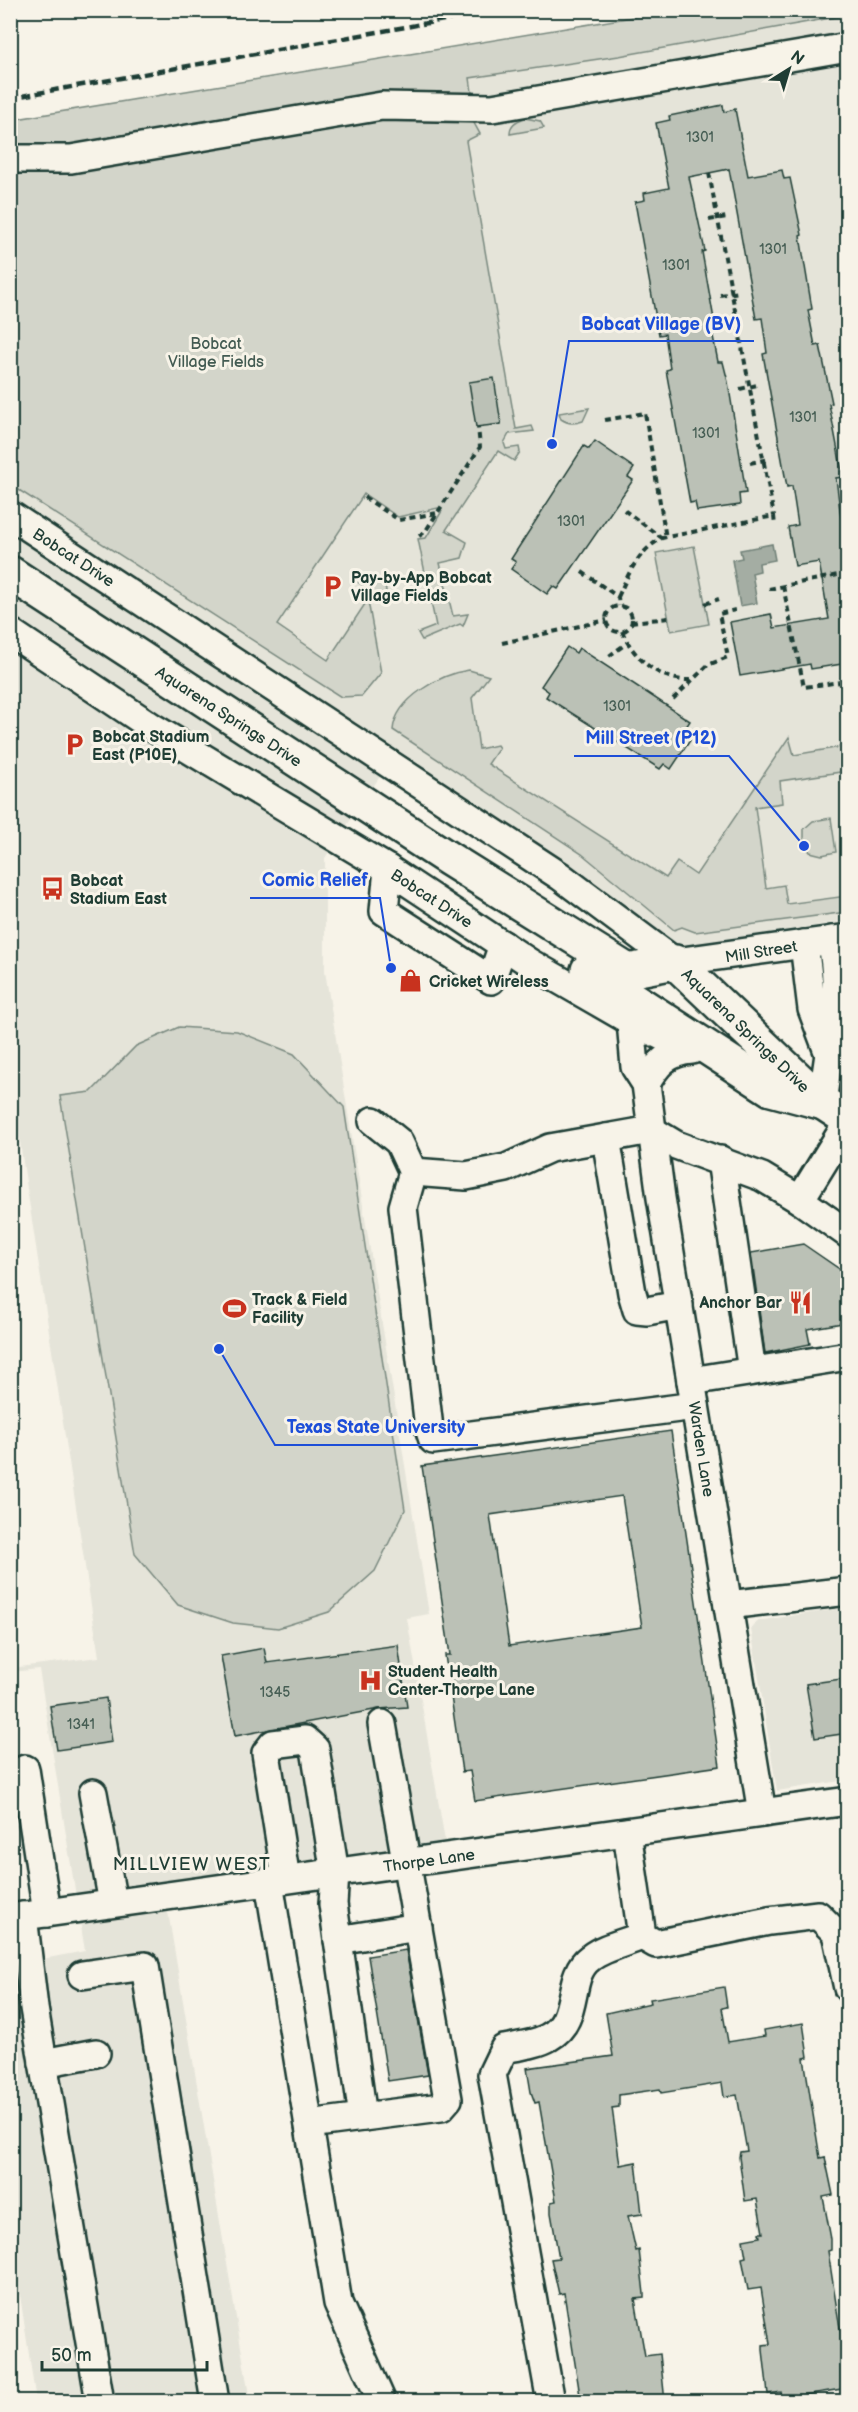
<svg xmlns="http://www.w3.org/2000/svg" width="858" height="2412" viewBox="0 0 858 2412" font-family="'Balsamiq Sans',sans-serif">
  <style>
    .built { fill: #e5e4d9 }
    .green { fill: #d3d5ca; stroke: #79897f; stroke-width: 1.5 }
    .water { fill: #a4ada3; stroke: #6f8077; stroke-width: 1.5 }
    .building { fill: #bbc1b6; stroke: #1f3d34; stroke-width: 1.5; fill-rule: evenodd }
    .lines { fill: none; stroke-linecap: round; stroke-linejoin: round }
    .minor-casing { stroke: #1f3d34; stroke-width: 32 }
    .major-casing { stroke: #1f3d34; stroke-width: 38 }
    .path { stroke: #1f3d34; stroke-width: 4; stroke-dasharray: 6 4.5; stroke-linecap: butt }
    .minor { stroke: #f7f3e8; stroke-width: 27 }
    .major { stroke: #f7f3e8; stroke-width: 33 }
    .rail { stroke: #1f3d34; stroke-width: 4.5; stroke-dasharray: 9 4.5; stroke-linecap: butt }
    .labels { text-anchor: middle; stroke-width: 6; stroke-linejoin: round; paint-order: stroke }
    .number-label { font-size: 14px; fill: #465e54 }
    .park-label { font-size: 16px; fill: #435b52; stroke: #f7f3e8 }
    .street-label { font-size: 16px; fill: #1f3d34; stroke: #f7f3e8 }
    .poi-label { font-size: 16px; font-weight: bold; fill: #1f3d34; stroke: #f7f3e8; text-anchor: start }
    .neighbourhood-label { font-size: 18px; letter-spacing: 1.5px; fill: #1f3d34; stroke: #f7f3e8 }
    .leader { fill: none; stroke: #1d4ed8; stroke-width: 2 }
    .callout-dot { fill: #1d4ed8; stroke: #f7f3e8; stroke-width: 2 }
    .callout-label { font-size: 18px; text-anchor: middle; font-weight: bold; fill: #1d4ed8; stroke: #f7f3e8; stroke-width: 6; stroke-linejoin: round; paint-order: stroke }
  </style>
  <rect width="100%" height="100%" fill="#f7f3e8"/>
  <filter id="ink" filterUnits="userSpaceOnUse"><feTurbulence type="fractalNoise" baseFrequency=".0167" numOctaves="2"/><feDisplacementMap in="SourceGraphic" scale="12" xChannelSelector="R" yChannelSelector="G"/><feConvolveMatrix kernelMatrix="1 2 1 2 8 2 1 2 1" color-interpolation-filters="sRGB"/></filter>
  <g filter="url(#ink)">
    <g class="built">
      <polygon points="669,11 847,11 847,921 689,945 666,942 574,867 397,751 325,858 325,971 429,1614 407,1618 445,1841 163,1882 250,2401 36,2401 11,2236 11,1965 85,1951 39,1669 11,1672 11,1668 99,1657 11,1084 10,120"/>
      <polygon points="843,1608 848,1638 847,1780 777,1791 751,1629 757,1621"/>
    </g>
    <g class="green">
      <polygon points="669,11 847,11 847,15 619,56 470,78 473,99 82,149 11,148 11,120"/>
      <polygon points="381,114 478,121 474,123 480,134 466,141 516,429 532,426 534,431 509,434 504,443 506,449 519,447 520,452 514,461 498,451 446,530 467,542 462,558 440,563 453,616 468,614 463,626 460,624 422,640 418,633 436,626 418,539 426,538 442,511 438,508 398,517 364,494 277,625 328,660 373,592 358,582 360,579 370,576 385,584 386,591 383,597 368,601 381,673 362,696 341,697 11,485 10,171 31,173 108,161"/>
      <path d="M525,118L540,121L544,128L510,134C510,124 516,121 525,118Z"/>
      <path d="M589,408L583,421C574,424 569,424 561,419L559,413Z"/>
      <polygon points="694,546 709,624 671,631 656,553"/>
      <path d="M469,670L489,676L472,698L479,749L497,745L499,748L488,764L666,878L677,862L696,875L789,737L794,755L847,746V771L780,781L782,803L755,807L766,888L784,885L787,904L847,896V912L695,932L682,927L674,930L582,854L393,730C396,698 441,674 469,670Z"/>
      <polygon points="831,818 836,852 822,855 810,852 804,843 804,829 813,821"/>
      <polygon points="179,1027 237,1031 294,1054 344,1107 405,1510 375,1571 329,1612 278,1628 233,1623 178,1605 135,1554 60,1096 91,1092 136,1046"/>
    </g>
    <polygon class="water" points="772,544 775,560 759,563 760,571 752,573 757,603 740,606 732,560 742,558 740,550"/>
    <g class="building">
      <polygon points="723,105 724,112 735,109 748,176 782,170 784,179 790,178 802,235 800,236 812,309 808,310 815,346 820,345 832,403 829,404 843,477 836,478 841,518 848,517 848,663 811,669 810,664 740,676 730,622 771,614 774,628 829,619 819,562 795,566 788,527 798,525 792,486 787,487 763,354 767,353 762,318 756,319 729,169 689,177 705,251 702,252 715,325 711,326 718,362 723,362 728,382 746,493 739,494 740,505 697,511 695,502 690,503 666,370 670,369 665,334 659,335 635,202 645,200 644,193 669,188 656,123 670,120 669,116"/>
      <polygon points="494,378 501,424 476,427 469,382"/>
      <polygon points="595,441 634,468 628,477 633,480 558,589 553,586 547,594 511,569 516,562 511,559 584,446 589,449"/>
      <polygon points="567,647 576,653 579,648 690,721 686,727 695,733 671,769 664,764 660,769 546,697 549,692 541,686"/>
      <polygon points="803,1244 848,1275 848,1322 807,1329 810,1344 765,1353 751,1253"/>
      <path d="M671,1431L720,1766L475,1801L470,1771L462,1772L445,1655H450L422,1466ZM622,1496L642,1627L509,1646L490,1515Z"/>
      <polygon points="398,1645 407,1707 379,1709 235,1736 221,1656 264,1648 267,1663"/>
      <polygon points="841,1679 848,1733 815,1738 806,1684"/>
      <polygon points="106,1698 112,1742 57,1750 50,1706"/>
      <polygon points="406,1950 428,2075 388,2081 368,1956"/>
      <polygon points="724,1987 727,2007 722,2008 728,2042 765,2036 764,2030 803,2023 808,2057 804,2058 820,2158 825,2157 833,2195 823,2197 831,2239 831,2250 828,2251 837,2310 844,2351 848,2351 848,2388 804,2395 781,2397 781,2392 768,2394 763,2350 763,2345 770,2344 761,2288 748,2290 742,2258 746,2257 743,2240 760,2237 759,2233 763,2233 757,2199 745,2201 739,2157 740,2152 747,2151 737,2095 724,2097 722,2083 661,2093 660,2089 619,2095 619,2107 612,2108 620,2165 636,2162 642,2214 628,2216 636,2251 639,2250 644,2294 644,2298 635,2299 645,2356 660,2354 665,2402 581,2402 564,2293 559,2294 551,2259 559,2258 551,2213 551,2202 556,2201 539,2102 535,2103 531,2092 527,2068 613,2056 606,2013 651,2003 650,1999"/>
    </g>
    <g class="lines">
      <defs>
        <g id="minor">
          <polyline points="10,159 71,159 382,106 492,108 848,47"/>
          <polyline points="10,515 560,876 675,962 848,938"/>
          <polyline points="10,632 152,727 388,869 530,963 631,1021 684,1047"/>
          <polyline points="388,869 384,911 491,980 503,945"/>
          <polyline points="804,944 812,1009 829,1054"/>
          <polyline points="631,1021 635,1067 646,1084 661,1198 762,1813"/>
          <path d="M822,1032C843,1000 836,976 832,940"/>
          <path d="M646,1084C657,1063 668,1052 692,1050"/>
          <polyline points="822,1102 829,1054 839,1041"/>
          <polyline points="373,1121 399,1142 413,1172 466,1176 506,1168 550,1148 651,1130 676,1145 762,1177 800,1200 848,1122"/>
          <polyline points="606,1138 632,1293 637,1310 647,1311 679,1305"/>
          <polyline points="721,1160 752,1371"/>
          <polyline points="413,1172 403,1207 429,1428 433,1440 695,1406"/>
          <polyline points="800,1200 848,1234"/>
          <polyline points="691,1381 848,1356"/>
          <polyline points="728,1605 848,1591"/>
          <polyline points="25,1769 47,1913"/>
          <polyline points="93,1793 113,1903"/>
          <polyline points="627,1832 642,1936 656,1944 769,1921 818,1915 836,1933 848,1988"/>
          <polyline points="286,1879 266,1753 273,1744 305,1740 315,1749 335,1873 333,1904 363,2117 441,2107 448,2099 382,1724"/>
          <polyline points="269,1882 338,2303 382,2402"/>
          <polyline points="23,1916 34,2008 100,2402"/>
          <polyline points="10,1918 848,1801"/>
          <polyline points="338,1940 418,1927"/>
          <polyline points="82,1975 145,1966 215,2402"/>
          <polyline points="43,2063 96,2053"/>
          <polyline points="309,2124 363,2117"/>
          <path d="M551,2402L492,2074L504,2049C518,2046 537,2044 549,2037C581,2020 565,1976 590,1958C604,1947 625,1943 642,1936"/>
        </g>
        <g id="major">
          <polyline points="10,573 449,859 628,971 675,962 822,1102 848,1119"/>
          <polyline points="588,970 771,1089 820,1102"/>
        </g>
      </defs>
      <use href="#minor" class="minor-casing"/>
      <use href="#major" class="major-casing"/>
      <g class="path">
        <polyline points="709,173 774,516"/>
        <polyline points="709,220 727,217"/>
        <polyline points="720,295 740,292"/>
        <polyline points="740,389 757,385"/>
        <polyline points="605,420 645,413 666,538"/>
        <polyline points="750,463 770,459"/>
        <polyline points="364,497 399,520 437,513"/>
        <polyline points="624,510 662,538"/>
        <polyline points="419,536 425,532 480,447 478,427"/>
        <polyline points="582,572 618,597 619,606"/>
        <polyline points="783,586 804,687 848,681"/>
        <polyline points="769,589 848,573"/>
        <path d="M618,597C629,573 637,552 662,538L774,516L775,526"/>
        <polyline points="705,604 719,599"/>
        <circle cx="619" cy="619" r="13"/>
        <polyline points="631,622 669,618"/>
        <path d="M622,631C634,659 660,682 692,680"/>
        <polyline points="502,643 607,620"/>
        <polyline points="609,656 627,643"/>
        <polyline points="673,699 708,665 728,657 719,614 735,610"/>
      </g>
      <use href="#minor" class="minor"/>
      <use href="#major" class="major"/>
      <polyline class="rail" points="10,98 500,10"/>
    </g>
  </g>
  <defs>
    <symbol id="parking-bare" viewBox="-9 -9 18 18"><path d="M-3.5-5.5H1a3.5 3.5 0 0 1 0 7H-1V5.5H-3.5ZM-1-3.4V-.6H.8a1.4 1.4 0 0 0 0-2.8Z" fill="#c8321e" stroke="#f7f3e8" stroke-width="2.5" paint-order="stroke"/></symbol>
    <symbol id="bus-bare" viewBox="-9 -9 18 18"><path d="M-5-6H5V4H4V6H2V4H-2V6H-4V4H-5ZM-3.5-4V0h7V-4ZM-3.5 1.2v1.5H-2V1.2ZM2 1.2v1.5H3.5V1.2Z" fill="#c8321e" stroke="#f7f3e8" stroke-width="2.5" paint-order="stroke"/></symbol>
    <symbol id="shop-bare" viewBox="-9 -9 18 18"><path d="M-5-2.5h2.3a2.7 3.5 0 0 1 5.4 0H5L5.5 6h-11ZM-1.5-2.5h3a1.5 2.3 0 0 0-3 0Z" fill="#c8321e" stroke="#f7f3e8" stroke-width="2.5" paint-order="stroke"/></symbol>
    <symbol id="restaurant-bare" viewBox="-9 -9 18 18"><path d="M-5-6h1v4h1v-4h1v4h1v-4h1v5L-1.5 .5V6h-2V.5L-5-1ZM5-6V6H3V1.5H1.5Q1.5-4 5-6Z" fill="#c8321e" stroke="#f7f3e8" stroke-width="2.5" paint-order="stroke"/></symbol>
    <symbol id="stadium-bare" viewBox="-9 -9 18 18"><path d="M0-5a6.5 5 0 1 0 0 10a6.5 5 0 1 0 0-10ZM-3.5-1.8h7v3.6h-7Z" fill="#c8321e" stroke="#f7f3e8" stroke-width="2.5" paint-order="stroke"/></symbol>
    <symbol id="hospital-bare" viewBox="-9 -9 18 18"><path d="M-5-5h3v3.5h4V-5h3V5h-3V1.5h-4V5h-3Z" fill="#c8321e" stroke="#f7f3e8" stroke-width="2.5" paint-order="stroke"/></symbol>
  </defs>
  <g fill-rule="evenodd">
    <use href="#parking-bare" x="316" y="570" width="33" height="33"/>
    <use href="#parking-bare" x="58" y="728" width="33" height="33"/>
    <use href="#bus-bare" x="36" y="872" width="33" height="33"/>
    <use href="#shop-bare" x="394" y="964" width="33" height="33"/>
    <use href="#restaurant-bare" x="784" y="1286" width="33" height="33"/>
    <use href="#stadium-bare" x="218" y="1292" width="33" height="33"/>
    <use href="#hospital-bare" x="354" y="1664" width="33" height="33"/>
  </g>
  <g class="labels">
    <g class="number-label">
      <text x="700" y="142">1301</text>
      <text x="773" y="254">1301</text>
      <text x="676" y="270">1301</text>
      <text x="803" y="422">1301</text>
      <text x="706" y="438">1301</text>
      <text x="571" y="526">1301</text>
      <text x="617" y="711">1301</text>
      <text x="275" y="1697">1345</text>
      <text x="81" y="1729">1341</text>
    </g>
    <g class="park-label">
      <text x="216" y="349">Bobcat<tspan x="216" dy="18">Village Fields</tspan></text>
    </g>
    <g class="street-label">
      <text transform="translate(74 557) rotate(33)" y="6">Bobcat Drive</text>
      <text transform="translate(229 716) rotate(33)" y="6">Aquarena Springs Drive</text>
      <text transform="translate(432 898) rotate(33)" y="6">Bobcat Drive</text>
      <text transform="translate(761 951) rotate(-9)" y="6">Mill Street</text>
      <text transform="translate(746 1030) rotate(44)" y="6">Aquarena Springs Drive</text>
      <text transform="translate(702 1449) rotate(81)" y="6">Warden Lane</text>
      <text transform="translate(429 1860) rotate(-8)" y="6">Thorpe Lane</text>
    </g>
    <g class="poi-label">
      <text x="351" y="583">Pay-by-App Bobcat<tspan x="351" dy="18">Village Fields</tspan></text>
      <text x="92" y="742">Bobcat Stadium<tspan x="92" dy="18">East (P10E)</tspan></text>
      <text x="70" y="886">Bobcat<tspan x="70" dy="18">Stadium East</tspan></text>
      <text x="429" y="987">Cricket Wireless</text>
      <text x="252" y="1305">Track &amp; Field<tspan x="252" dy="18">Facility</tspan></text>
      <text x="782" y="1308" text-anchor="end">Anchor Bar</text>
      <text x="388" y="1677">Student Health<tspan x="388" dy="18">Center-Thorpe Lane</tspan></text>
    </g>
    <g class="neighbourhood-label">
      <text x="192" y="1870">MILLVIEW WEST</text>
    </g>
  </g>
  <path class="leader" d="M552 444L569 341H754M804 846L729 756H574M391 968L380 898H250M219 1349L275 1445H478"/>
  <g class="callout-dot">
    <circle cx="552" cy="444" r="6"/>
    <circle cx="804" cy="846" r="6"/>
    <circle cx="391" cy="968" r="6"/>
    <circle cx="219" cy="1349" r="6"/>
  </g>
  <g class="callout-label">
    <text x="661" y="330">Bobcat Village (BV)</text>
    <text x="651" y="744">Mill Street (P12)</text>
    <text x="315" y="886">Comic Relief</text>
    <text x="376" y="1433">Texas State University</text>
  </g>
  <rect width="858" height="2412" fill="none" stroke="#f7f3e8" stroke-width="36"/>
  <rect x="18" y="18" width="822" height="2376" fill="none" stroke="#1f3d34" stroke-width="2" filter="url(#ink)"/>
  <g transform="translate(789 69) rotate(37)" stroke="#f7f3e8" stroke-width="4.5" paint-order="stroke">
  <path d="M0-4.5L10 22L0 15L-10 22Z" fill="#1f3d34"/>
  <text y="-9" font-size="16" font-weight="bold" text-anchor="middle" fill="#1f3d34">N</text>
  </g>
  <path d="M42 2361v9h165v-9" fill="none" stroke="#1f3d34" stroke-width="3"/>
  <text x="51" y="2361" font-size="18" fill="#1f3d34" stroke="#f7f3e8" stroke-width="4.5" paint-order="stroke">50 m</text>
</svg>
